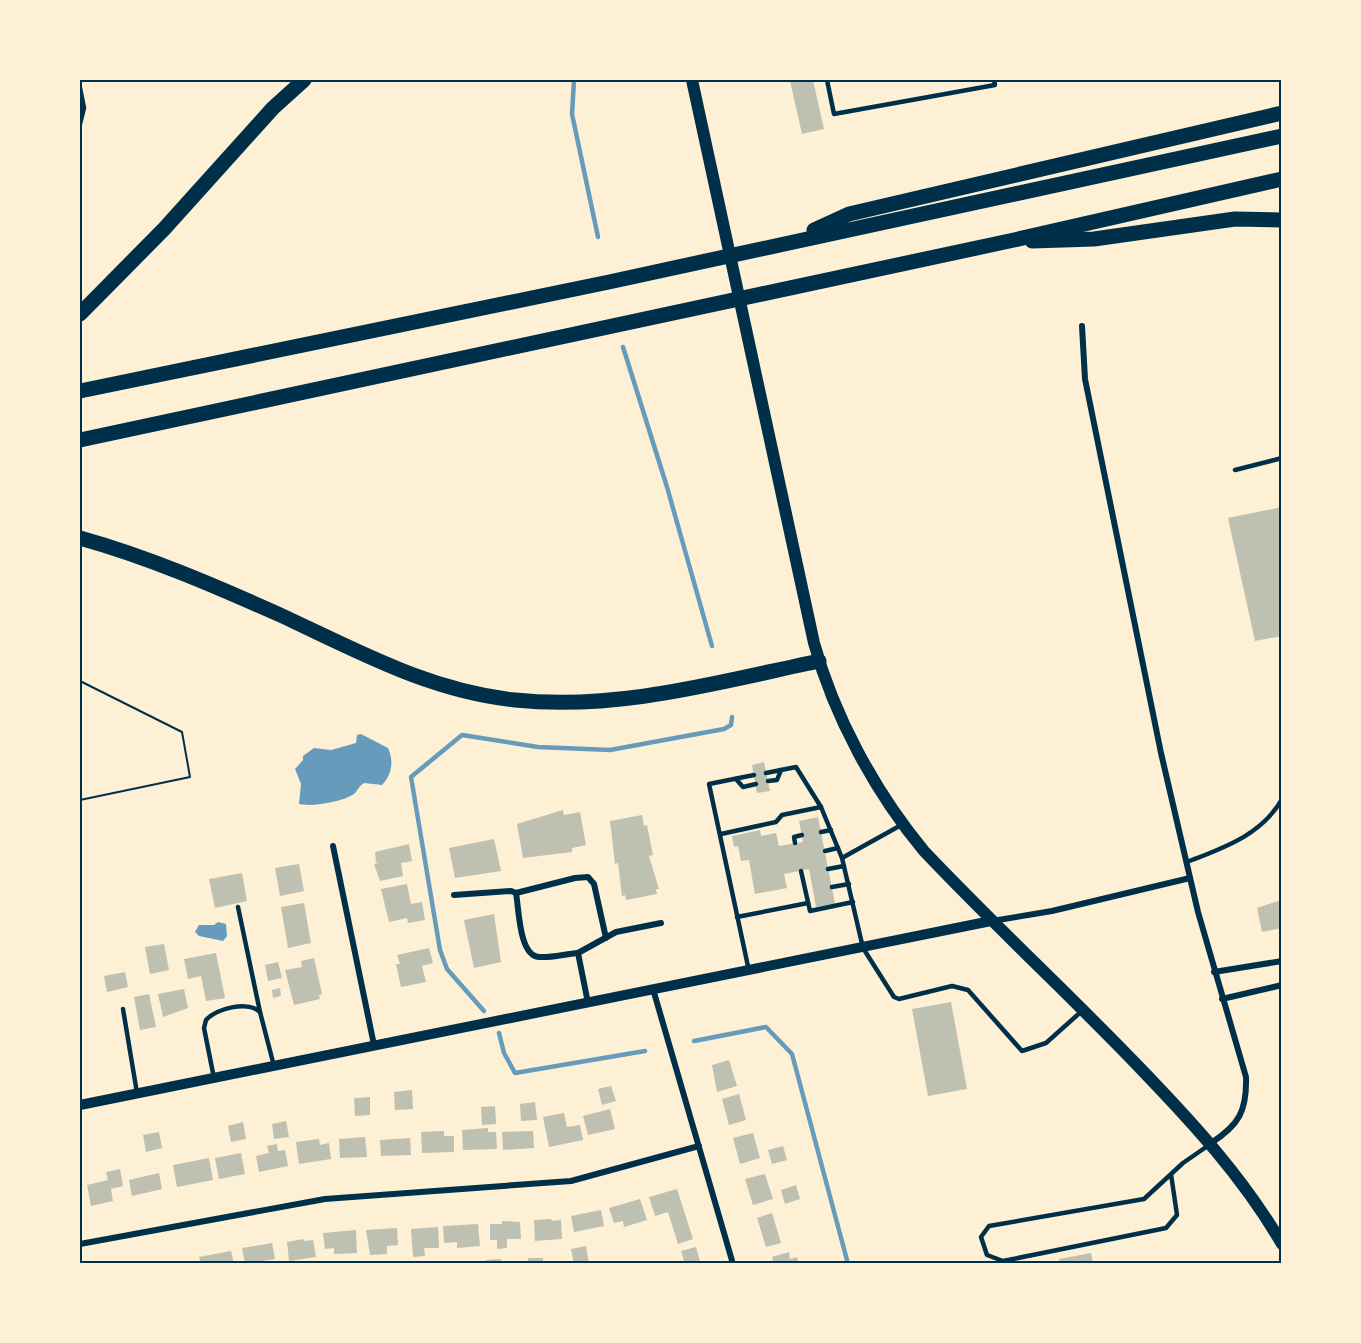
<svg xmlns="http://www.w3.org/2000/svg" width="1361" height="1343" viewBox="0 0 1361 1343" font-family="'PT Sans Narrow',sans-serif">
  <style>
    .water { fill: #669bbc }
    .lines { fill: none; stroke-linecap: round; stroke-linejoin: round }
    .stream { stroke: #669bbc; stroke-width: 4.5 }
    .building { fill: #bec0b2 }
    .path { stroke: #003049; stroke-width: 2 }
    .service { stroke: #003049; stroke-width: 4.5 }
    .minor { stroke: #003049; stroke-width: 6 }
    .tertiary { stroke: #003049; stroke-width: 10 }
    .secondary { stroke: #003049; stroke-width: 12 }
    .motorway { stroke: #003049; stroke-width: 15 }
    .neatline { fill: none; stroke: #003049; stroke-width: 2 }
  </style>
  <rect width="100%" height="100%" fill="#fdf0d5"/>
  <g class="water">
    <path d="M361,734L388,748C394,761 392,775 382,785L364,783C359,786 358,790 354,794C342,802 313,807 299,804L301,784L295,769L303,760V756L314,748L331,750L356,743L357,735Z"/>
    <polygon points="218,922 226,924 227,936 223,941 199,936 195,932 199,925 214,925"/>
  </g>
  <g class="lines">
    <g class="stream">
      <polyline points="574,80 572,114 598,237"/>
      <polyline points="623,347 667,487 712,646"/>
      <polyline points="484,1011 447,969 440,950 411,777 462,735 538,747 610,750 724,729 731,725 732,717"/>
      <polyline points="499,1033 504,1053 515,1073 645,1051"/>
      <polyline points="694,1041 766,1027 792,1054 848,1264"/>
    </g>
  </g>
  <g class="building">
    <polygon points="813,80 824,129 802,134 790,81"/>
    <polygon points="1282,507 1282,636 1255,641 1228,518"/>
    <polygon points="764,762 770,791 757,793 752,765"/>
    <polygon points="563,810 564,815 580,812 586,845 572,848 572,852 523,858 517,824"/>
    <polygon points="642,815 644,826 647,825 653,855 649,856 659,889 656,889 657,894 626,900 625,895 622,896 618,863 615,864 610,821"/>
    <polygon points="818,817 835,904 816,907 809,869 784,874 787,888 755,894 749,860 741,861 738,846 734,847 732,836 760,830 761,836 776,833 779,846 803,842 799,821"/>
    <polygon points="494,839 501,871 455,878 449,848"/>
    <polygon points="409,844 412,861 401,863 403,876 380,881 374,864 378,863 376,862 375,852"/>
    <polygon points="299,864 304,891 280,896 275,868"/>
    <polygon points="242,873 247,901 215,908 209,879"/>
    <polygon points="407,884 411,904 422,902 425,920 408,923 407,918 389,922 381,889"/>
    <polygon points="1278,901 1282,902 1282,928 1262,932 1257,908"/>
    <polygon points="304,903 311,943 288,948 281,907"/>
    <polygon points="494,914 501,962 474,968 464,920"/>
    <polygon points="164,944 169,970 150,974 145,947"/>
    <polygon points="429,948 433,963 422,966 426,982 401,987 396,964 400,964 397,955"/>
    <polygon points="216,953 225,998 206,1001 201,976 188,979 184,959"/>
    <polygon points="314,958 322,994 319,995 320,999 294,1005 285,970 302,967 301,961"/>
    <polygon points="278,962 282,978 268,981 265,965"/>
    <polygon points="125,972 128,987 107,992 104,976"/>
    <polygon points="280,988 281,996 273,998 272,990"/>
    <polygon points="184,989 188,1008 163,1017 158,994"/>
    <polygon points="149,994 156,1027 140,1030 134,997"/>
    <polygon points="951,1002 967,1089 928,1096 912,1009"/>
    <polygon points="729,1060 737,1086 717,1092 712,1065"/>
    <polygon points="611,1086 616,1101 602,1105 598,1089"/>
    <polygon points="412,1090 413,1109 395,1110 394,1092"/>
    <polygon points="739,1094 746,1120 729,1125 722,1099"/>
    <polygon points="370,1097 370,1115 355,1116 354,1098"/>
    <polygon points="535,1102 537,1120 521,1121 520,1104"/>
    <polygon points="495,1106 496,1124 482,1125 481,1107"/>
    <polygon points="610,1109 615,1129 588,1135 583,1116"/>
    <polygon points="564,1113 567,1127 580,1125 583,1140 549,1147 543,1117"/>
    <polygon points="286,1121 289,1137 274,1139 272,1124"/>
    <polygon points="243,1122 246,1139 231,1142 228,1126"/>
    <polygon points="488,1128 488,1132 496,1132 497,1149 463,1150 462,1130"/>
    <polygon points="444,1131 444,1136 454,1136 454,1152 422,1153 421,1132"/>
    <polygon points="533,1131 534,1148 503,1150 502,1132"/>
    <polygon points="159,1132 162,1148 146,1152 143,1135"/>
    <polygon points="753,1133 760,1158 740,1164 733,1138"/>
    <polygon points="365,1137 367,1157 340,1158 339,1139"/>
    <polygon points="410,1138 411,1155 381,1156 380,1140"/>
    <polygon points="319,1139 320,1145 329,1143 331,1159 299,1164 296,1142"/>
    <polygon points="277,1144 278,1151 285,1150 288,1166 259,1172 256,1156 269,1153 267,1146"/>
    <polygon points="783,1146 787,1160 772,1164 768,1150"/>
    <polygon points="241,1153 245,1174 219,1179 215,1158"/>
    <polygon points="209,1158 213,1180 177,1187 173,1165"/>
    <polygon points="120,1169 123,1186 111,1189 113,1201 91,1206 87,1185 108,1180 106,1172"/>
    <polygon points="159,1173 162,1189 132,1196 129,1180"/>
    <polygon points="765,1174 773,1199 753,1205 745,1179"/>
    <polygon points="796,1185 800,1199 785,1204 781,1190"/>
    <polygon points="677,1189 693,1239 678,1244 668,1212 655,1216 649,1197"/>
    <polygon points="640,1199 647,1220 624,1227 623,1221 614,1223 609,1208"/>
    <polygon points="601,1210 604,1226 574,1232 571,1216"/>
    <polygon points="772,1213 781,1243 766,1247 757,1218"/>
    <polygon points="551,1219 552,1221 561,1220 562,1239 535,1241 534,1220"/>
    <polygon points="502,1221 520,1222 521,1239 507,1239 507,1248 497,1249 497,1240 490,1240 490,1224 502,1224"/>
    <polygon points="478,1224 480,1246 457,1248 457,1242 444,1243 443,1226"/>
    <polygon points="438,1227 439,1248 424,1248 425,1256 413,1257 411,1229"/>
    <polygon points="397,1228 398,1245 387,1246 387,1254 370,1255 366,1230"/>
    <polygon points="356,1230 357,1253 334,1254 334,1248 325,1249 323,1233"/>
    <polygon points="303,1239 304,1241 313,1240 316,1257 289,1261 287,1242"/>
    <polygon points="272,1243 275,1259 262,1261 262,1264 245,1264 242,1248"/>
    <polygon points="586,1246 589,1264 574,1264 571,1249"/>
    <polygon points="696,1247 700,1261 685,1264 681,1251"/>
    <polygon points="231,1251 234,1264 201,1264 199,1257"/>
    <polygon points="789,1252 790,1259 797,1257 799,1264 774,1264 772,1257"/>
    <polygon points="1091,1253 1093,1264 1060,1264 1059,1259"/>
    <rect x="528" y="1258" width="15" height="6"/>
    <polygon points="501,1259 501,1264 487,1264 486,1260"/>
  </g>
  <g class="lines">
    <polyline class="path" points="80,681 182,732 190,777 80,800"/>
    <g class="service">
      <polyline points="827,80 834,114 995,85 994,80"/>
      <polyline points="80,88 84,108 80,124"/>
      <polyline points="1235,470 1282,458"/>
      <polyline points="766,773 796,767 821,807 842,858 863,948 894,997 899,999 952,986 968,990 1022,1051 1046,1043 1083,1010"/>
      <polyline points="736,779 743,787 756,784"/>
      <polyline points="768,781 777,780 781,770"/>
      <polyline points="821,832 831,830"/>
      <polyline points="721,834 776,822 782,815 821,807"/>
      <polyline points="795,843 794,837 802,835"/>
      <polyline points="825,851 838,848"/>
      <polyline points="842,858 903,824"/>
      <path d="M1187,862C1223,848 1262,835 1282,799"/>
      <polyline points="828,869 844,866"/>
      <polyline points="801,871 810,911 853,902"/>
      <polyline points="832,887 849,884"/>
      <polyline points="238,907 260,1012"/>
      <polyline points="737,917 808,903"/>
      <polyline points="749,971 709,784 754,775"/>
      <polyline points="123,1009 137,1093"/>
      <path d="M214,1078L204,1028L206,1020C216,1009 247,1000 260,1012L274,1066"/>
      <polyline points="1171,1174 1177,1215 1166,1228 1003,1261 987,1255 981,1237 989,1226 1144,1199 1183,1163 1209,1145"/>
    </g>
    <g class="minor">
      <path d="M1082,326L1085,379L1161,753L1198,912L1246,1077C1247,1111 1239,1125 1211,1143"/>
      <polyline points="333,846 374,1045"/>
      <polyline points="516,893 575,878 588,877 594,884 606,938"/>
      <path d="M454,895L511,891L516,893C519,909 519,956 539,957C551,958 565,954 578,953"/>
      <polyline points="992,921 1052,911 1190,878"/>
      <polyline points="1214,972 1282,961"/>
      <polyline points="653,989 733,1264"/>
      <polyline points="1222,999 1282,985"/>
      <polyline points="588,1003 578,953 616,932 661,923"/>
      <polyline points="80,1244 325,1199 571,1181 699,1146"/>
    </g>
    <polyline class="tertiary" points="80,1105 991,921"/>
    <path class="secondary" d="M692,80L814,643C834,716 875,792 924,851C994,925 1069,994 1139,1067C1192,1122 1243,1177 1282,1244"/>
    <g class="motorway">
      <polyline points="814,230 849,214 1282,113"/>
      <polyline points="1032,241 1094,239 1235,219 1282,220"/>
      <polyline points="80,314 164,229 273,108 304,80"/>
      <polyline points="80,391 609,282 1282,136"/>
      <polyline points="80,440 1014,240 1282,179"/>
      <path d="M80,538C148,557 213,585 278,614C356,650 428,691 515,700C617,711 719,682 819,661"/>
    </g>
  </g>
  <rect width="1361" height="1343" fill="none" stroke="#fdf0d5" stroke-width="162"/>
  <rect x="81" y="81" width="1199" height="1181" class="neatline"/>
</svg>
